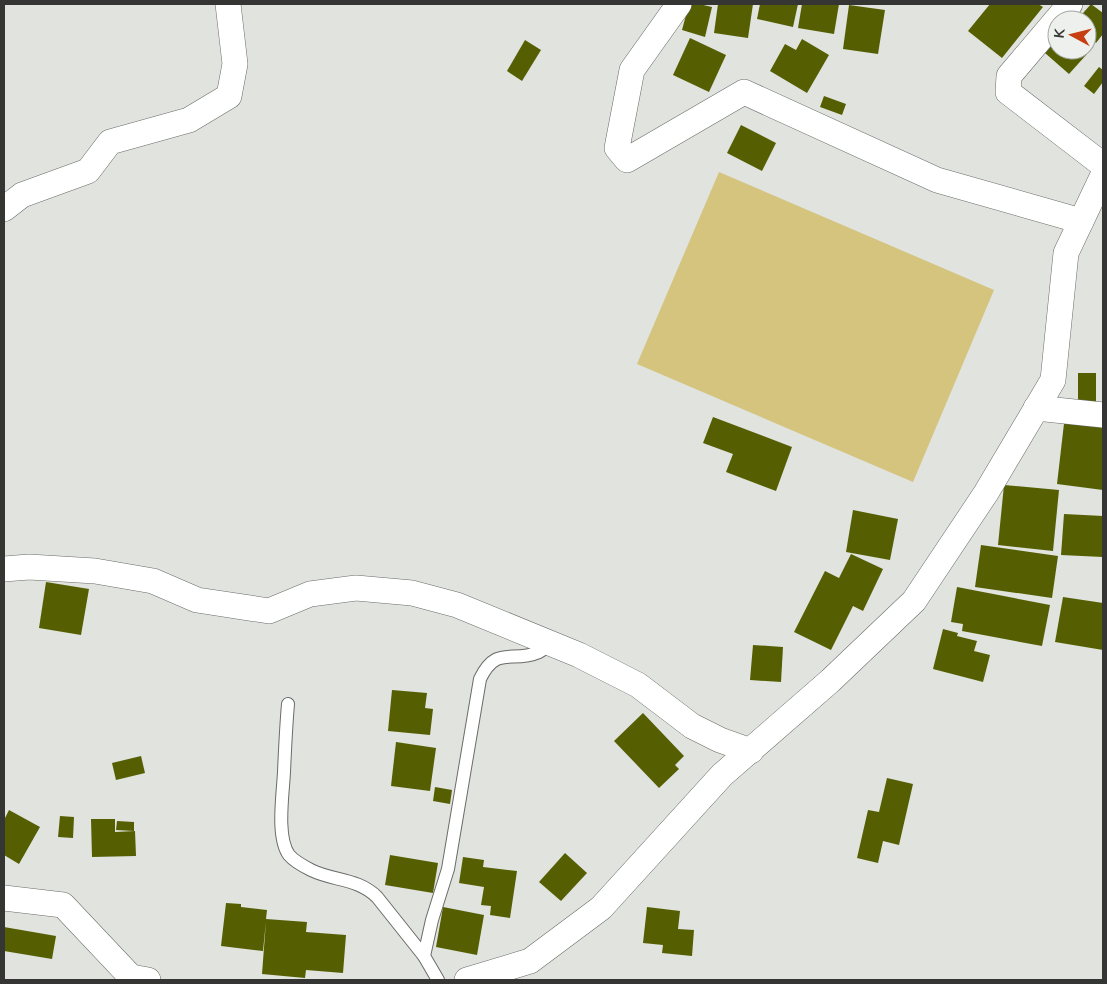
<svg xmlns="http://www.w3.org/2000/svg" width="1107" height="984" viewBox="0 0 1107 984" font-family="Mulish,sans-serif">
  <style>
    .green { fill: #d4c47e }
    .building { fill: #555f02 }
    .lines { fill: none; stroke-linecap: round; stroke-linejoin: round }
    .lane-casing { stroke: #696c68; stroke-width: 14 }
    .street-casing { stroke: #696c68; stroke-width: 26 }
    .lane { stroke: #fff; stroke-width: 12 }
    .street { stroke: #fff; stroke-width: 25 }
  </style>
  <rect width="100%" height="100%" fill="#e0e3de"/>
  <polygon class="green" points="719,172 994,290 913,482 637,364"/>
  <g class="building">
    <polygon points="689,4 699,4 712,7 705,37 682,30"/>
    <polygon points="718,4 753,4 748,38 714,33"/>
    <polygon points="760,4 798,4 793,27 757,19"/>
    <polygon points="802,4 839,4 834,34 798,28"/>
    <polygon points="990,4 1038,4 1043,7 1002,58 968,31"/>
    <polygon points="1091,4 1103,13 1103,34 1096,43 1087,35 1087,20 1077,20"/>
    <polygon points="849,5 885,10 878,54 843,49"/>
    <polygon points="690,38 726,55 709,92 673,75"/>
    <polygon points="802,39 829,55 807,93 770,71 785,44 796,50"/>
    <polygon points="1057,39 1057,50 1082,50 1087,54 1069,74 1045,53"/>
    <polygon points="525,40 541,50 522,81 507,71"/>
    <polygon points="1099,67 1103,70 1103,82 1094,94 1084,86"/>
    <polygon points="824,96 846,104 842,115 820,107"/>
    <polygon points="741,125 776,143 762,171 727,153"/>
    <polygon points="1078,373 1096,373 1096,406 1078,405"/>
    <polygon points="1065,415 1103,419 1103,490 1057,484"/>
    <polygon points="713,417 792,447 776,491 726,472 733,454 703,443"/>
    <polygon points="1004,485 1059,490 1053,551 998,545"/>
    <polygon points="853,510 898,519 890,560 846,552"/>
    <polygon points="1064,514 1103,516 1103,557 1061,555"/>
    <polygon points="981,545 1058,556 1052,598 975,587"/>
    <polygon points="851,554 883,569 863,611 853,606 831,650 794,632 825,571 839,578"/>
    <polygon points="46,582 89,589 81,635 39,628"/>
    <polygon points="957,587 1050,605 1042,646 962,631 963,624 951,622"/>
    <polygon points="1063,597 1103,603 1103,650 1055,642"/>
    <polygon points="943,629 958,633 957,636 977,641 974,651 990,655 983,682 933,669"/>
    <polygon points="753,645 783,647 781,682 750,680"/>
    <polygon points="392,690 427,693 425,708 433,709 430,735 388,731"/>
    <polygon points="643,713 684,756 675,765 679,769 659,788 614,741"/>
    <polygon points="396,742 436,748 430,791 391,786"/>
    <polygon points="141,756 145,773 116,780 112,763"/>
    <polygon points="887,778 913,784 899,845 883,841 878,863 857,858 868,810 879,812"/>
    <polygon points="435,787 452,790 450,804 433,801"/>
    <polygon points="9,810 40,827 19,864 4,855 4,820"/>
    <polygon points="60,816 74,817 73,838 58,837"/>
    <polygon points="91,819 115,819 115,832 135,831 136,856 92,857"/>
    <polygon points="117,821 134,822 134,831 116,830"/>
    <polygon points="565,853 587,873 561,901 539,882"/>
    <polygon points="390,855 438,863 433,893 385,885"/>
    <polygon points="463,857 484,860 483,867 517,871 510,918 490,915 491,906 481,905 484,887 459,883"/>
    <polygon points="226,903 241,904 241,907 267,910 266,919 307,922 306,932 346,935 343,973 306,970 305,978 262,974 266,921 263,951 221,946"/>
    <polygon points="443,907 484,915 477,955 436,947"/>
    <polygon points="647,907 680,911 678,929 694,930 692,956 662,953 663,945 643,943"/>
    <polygon points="4,927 56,936 52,959 4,951"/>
  </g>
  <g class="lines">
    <defs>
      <g id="lane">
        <path d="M288,704C286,727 285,749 284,772C283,794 276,837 289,855C295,862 303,866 311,870C333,881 358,878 377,897L424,956"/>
        <path d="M438,980L424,956L432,920L448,869L480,679C497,644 512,664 539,652C543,650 548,646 552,643"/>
      </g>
      <g id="street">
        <polyline points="679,4 632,70 617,148 627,160 744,92 937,180 1081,221"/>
        <polyline points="1070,4 1009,76 1008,92 1103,165"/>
        <polyline points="4,209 22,195 88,171 110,142 189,120 229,96 235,64 228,4"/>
        <polyline points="1036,408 1103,415"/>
        <polyline points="4,569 29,567 95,571 153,581 197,600 269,611 310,594 356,588 412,593 457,605 579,655 638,685 692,726 720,740 751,751"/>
        <polyline points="4,898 63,905 131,977 148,980"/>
        <polyline points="467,980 530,961 601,908 722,775 830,681 914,601 986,493 1053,380 1066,253 1103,175"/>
      </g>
    </defs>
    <use href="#lane" class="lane-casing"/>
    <use href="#street" class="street-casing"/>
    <use href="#lane" class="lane"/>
    <use href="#street" class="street"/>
  </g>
  <rect width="1107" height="984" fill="none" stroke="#353634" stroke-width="10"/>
  <g transform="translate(1072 35) rotate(277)"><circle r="24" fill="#edf0ec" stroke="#a3a6a2"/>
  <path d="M0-4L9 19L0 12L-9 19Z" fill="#c73e12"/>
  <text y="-8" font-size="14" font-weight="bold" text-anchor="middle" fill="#353634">K</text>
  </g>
</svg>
